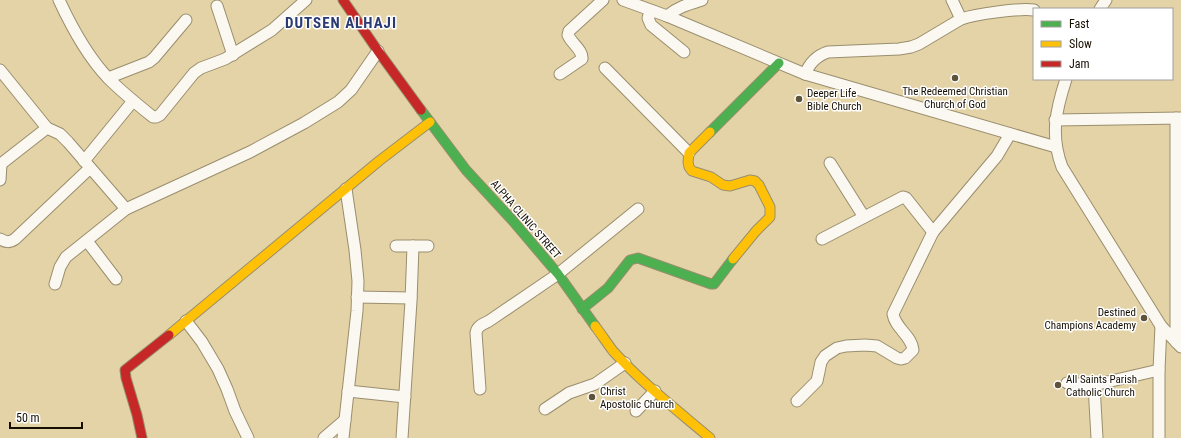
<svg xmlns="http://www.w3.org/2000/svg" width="1181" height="438" viewBox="0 0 1181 438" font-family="'Roboto Condensed',sans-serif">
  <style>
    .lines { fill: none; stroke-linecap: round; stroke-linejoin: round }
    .street-casing { stroke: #998e6d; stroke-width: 13 }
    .fast-casing { stroke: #998e6d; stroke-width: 11 }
    .slow-casing { stroke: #998e6d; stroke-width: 11 }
    .jam-casing { stroke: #998e6d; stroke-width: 11 }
    .street { stroke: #fbf8f2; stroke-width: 11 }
    .fast { stroke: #4caf50; stroke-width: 9 }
    .slow { stroke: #ffc107; stroke-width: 9 }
    .jam { stroke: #c62828; stroke-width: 9 }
    .poi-dot { fill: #5e533a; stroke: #fff; stroke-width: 1.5 }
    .labels { text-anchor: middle; stroke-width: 3; stroke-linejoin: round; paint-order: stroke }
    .poi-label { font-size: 11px; fill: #160e00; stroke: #fff; text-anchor: start }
    .street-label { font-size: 11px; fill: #160e00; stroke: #fff }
    .district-label { font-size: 15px; font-weight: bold; letter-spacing: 1px; fill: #2a3a73; stroke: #fff }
  </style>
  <rect width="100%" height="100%" fill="#e4d3a6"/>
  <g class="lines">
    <defs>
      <g id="street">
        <path d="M59,0C72,28 87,56 108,78C122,92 138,105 153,117H156L160,115L194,73L201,68L225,59L272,30L306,0"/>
        <polyline points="623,0 667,16 805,74 1056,147"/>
        <polyline points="952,0 961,19"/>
        <polyline points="217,6 233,55"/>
        <polyline points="1100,9 1106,0"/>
        <polyline points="653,11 649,15 648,18 651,25 684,52"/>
        <path d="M667,16C678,7 689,4 702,0"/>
        <polyline points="605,68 689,153"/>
        <polyline points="0,70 47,128 60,134 68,142 126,209"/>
        <path d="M560,74L582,59C583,50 571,43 568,35L569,31L603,0"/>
        <path d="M805,74C810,63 816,56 828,52L899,49L911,47L919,44L961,19C976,14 1019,8 1034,10"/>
        <polyline points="108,78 149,62 154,58 186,20"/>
        <path d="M1066,79C1056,110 1050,135 1062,167L1161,326L1181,347"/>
        <polyline points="1176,118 1176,342"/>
        <polyline points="1055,120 1181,118"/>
        <polyline points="84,161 133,101"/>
        <polyline points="830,163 864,217"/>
        <polyline points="1,164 47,128"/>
        <polyline points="0,180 1,164"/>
        <path d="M0,239C6,242 9,243 15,239L90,168"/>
        <polyline points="822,239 903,197 906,198 933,232"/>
        <polyline points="87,241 116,279"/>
        <polyline points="396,246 428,246"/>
        <polyline points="55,284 60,267 66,257 126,209 250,152 304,123 338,102 351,90 378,51"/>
        <polyline points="357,297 411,298"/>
        <polyline points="186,321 202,342 218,369 227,389 235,411 248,438"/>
        <polyline points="1067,383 1094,385 1159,370"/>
        <polyline points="1094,385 1097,438"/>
        <path d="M480,389L476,333C477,326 483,324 489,321L558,274L638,209"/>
        <polyline points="348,391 405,397"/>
        <path d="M797,401L817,381L821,362L825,356L837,348L846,346L865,345L877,346L897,358L901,359L905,358L913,350C912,336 895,328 893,314L933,232L997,156L1010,134"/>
        <polyline points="545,409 569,393 595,384 625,363"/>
        <polyline points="636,411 655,391"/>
        <polyline points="324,438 345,420"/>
        <polyline points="343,438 357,311 358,281 355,250 346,189"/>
        <polyline points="402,438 411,301 413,246"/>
        <polyline points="1159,438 1159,370 1161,326"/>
      </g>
      <g id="fast">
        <polyline points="421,110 466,170 513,221 558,274 595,326"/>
        <polyline points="710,132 779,63"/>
        <polyline points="582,309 608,288 630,260 638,258 711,284 714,284 733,259"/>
      </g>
      <g id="slow">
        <polyline points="710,132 689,153 688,162 689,167 692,171 711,177 723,185 730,186 750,180 755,181 759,185 770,207 770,217 756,231 733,259"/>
        <path d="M595,326C601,334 607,343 613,351C642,383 677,410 710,438"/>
        <polyline points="169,335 379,161 430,122"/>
      </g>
      <g id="jam">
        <polyline points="343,0 378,51 421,110"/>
        <polyline points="142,438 137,415 126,378 125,370 169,335"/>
      </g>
    </defs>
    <use href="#street" class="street-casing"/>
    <use href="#fast" class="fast-casing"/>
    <use href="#slow" class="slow-casing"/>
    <use href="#jam" class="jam-casing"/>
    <use href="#street" class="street"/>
    <use href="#fast" class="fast"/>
    <use href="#slow" class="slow"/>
    <use href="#jam" class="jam"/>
  </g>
  <g class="poi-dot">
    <circle cx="955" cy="78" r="4"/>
    <circle cx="799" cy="99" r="4"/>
    <circle cx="1144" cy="318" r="4"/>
    <circle cx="1058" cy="385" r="4"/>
    <circle cx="592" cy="397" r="4"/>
  </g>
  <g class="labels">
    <g class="poi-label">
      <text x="955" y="95" text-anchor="middle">The Redeemed Christian<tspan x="955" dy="13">Church of God</tspan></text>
      <text x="807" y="97">Deeper Life<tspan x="807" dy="13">Bible Church</tspan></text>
      <text x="1136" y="316" text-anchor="end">Destined<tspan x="1136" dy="13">Champions Academy</tspan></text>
      <text x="1066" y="383">All Saints Parish<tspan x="1066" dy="13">Catholic Church</tspan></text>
      <text x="600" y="395">Christ<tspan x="600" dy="13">Apostolic Church</tspan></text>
    </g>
    <g class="street-label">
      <text transform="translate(526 219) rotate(49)" y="4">ALPHA CLINIC STREET</text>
    </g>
    <g class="district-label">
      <text x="341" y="28">DUTSEN ALHAJI</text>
    </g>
  </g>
  <rect x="1033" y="8" width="140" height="72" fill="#ffffff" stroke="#a29f99"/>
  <rect x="1041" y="21" width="20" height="6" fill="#4caf50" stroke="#a29f99"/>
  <text x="1069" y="28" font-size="12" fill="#160e00">Fast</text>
  <rect x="1041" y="41" width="20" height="6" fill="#ffc107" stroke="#a29f99"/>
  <text x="1069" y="48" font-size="12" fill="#160e00">Slow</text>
  <rect x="1041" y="61" width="20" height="6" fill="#c62828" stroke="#a29f99"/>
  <text x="1069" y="68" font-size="12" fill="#160e00">Jam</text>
  <path d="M10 422v6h72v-6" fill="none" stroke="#160e00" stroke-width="2"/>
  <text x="16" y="422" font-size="12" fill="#160e00" stroke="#ffffff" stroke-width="3" paint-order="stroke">50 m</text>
</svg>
